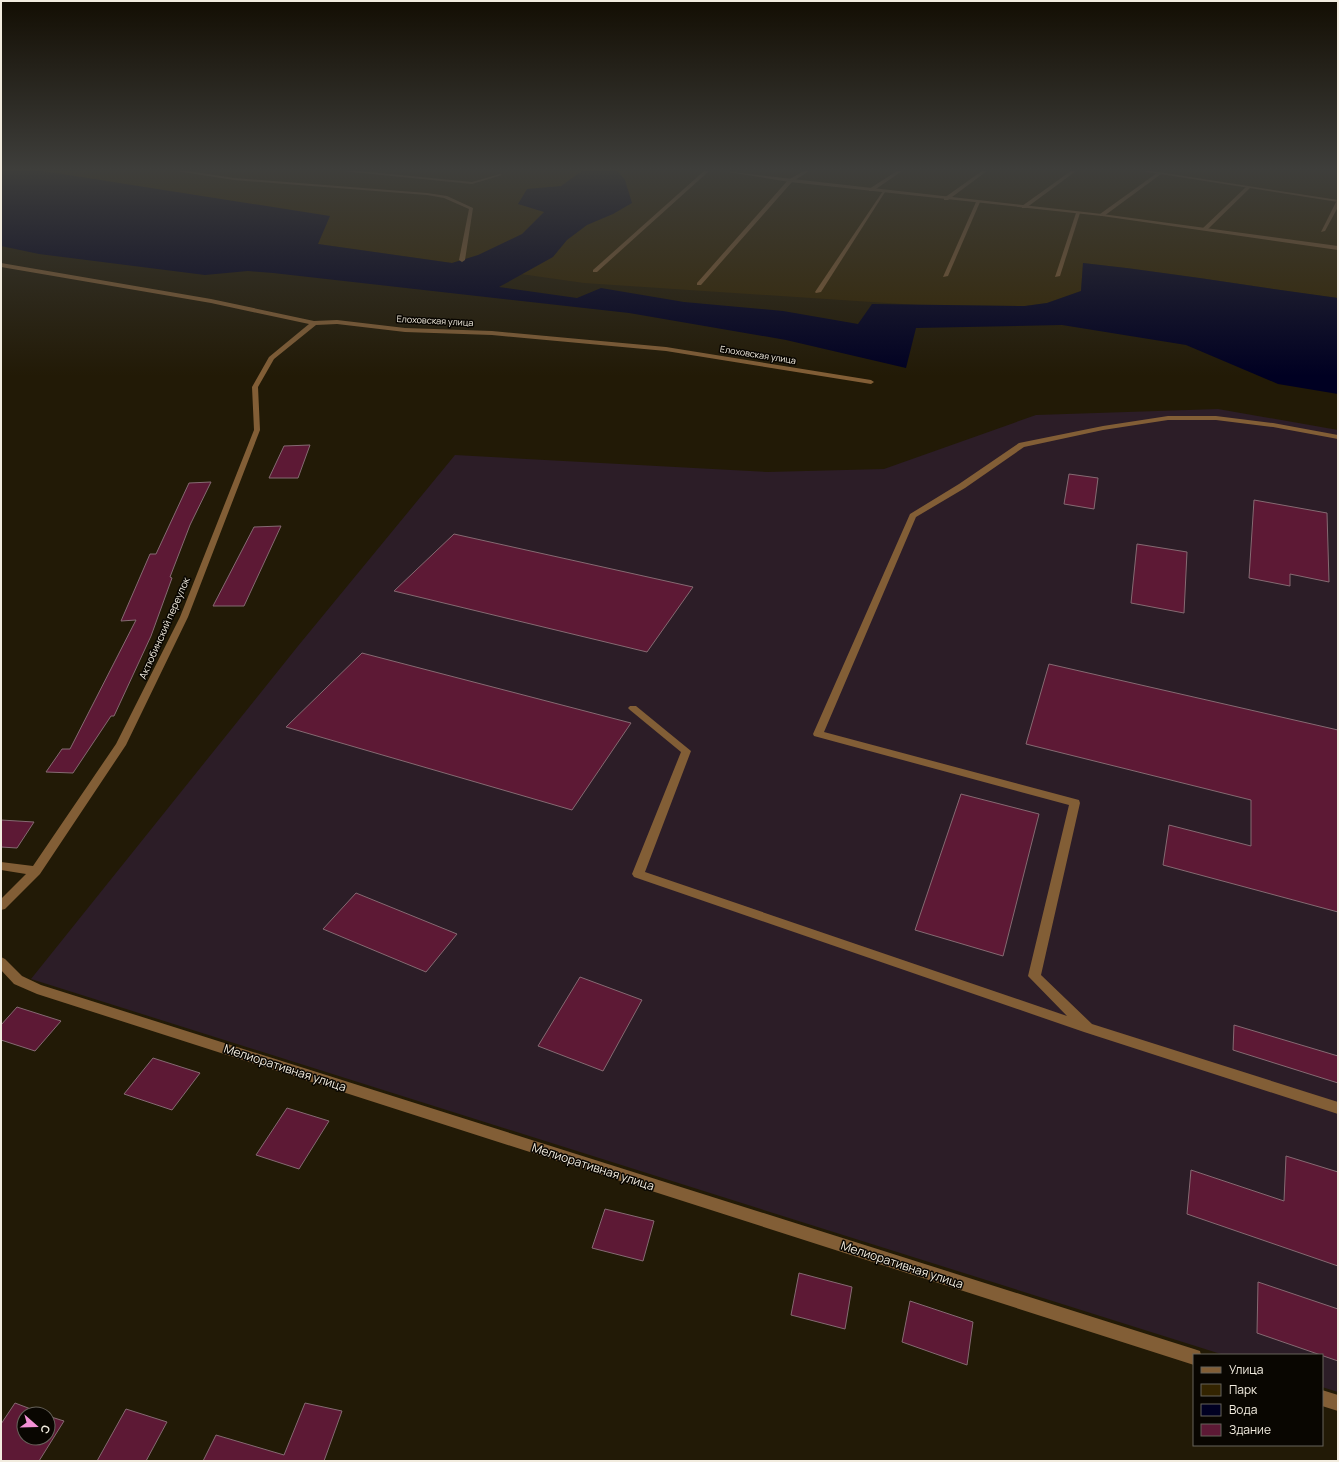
<svg xmlns="http://www.w3.org/2000/svg" width="1339" height="1462" viewBox="0 0 1339 1462" font-family="Manrope,sans-serif">
  <style>
    .industrial { fill: #2c1d27 }
    .green { fill: #332400 }
    .water { fill: #002 }
    .building { fill: #5d1935; stroke: #856a72 }
    .lines { fill: none; stroke-linecap: round; stroke-linejoin: round }
    .lane { fill: #825e36; fill-rule: evenodd }
    .street { fill: #825e36; fill-rule: evenodd }
    .labels { text-anchor: middle; stroke-width: 3; stroke-linejoin: round; paint-order: stroke }
    .far-street-label { font-size: 9px; fill: #f2ecdf; stroke: #090601 }
    .street-label { font-size: 10px; fill: #f2ecdf; stroke: #090601 }
    .near-street-label { font-size: 12px; fill: #f2ecdf; stroke: #090601 }
  </style>
  <rect width="100%" height="100%" fill="#221a06"/>
  <polygon class="industrial" points="1218,409 1338,430 1338,1392 1322,1387 1322,1355 1224,1355 31,979 298,646 455,455 767,472 884,469 1036,415"/>
  <path class="green" d="M1,171H1338V298C1253,287 1169,272 1083,263L1081,291L1047,303L1025,306L917,305L584,283L506,272L462,260L452,263L318,244Z"/>
  <path class="water" d="M1,171H43L330,216L318,244L452,263L478,255L522,234L544,212L518,204L527,189L561,186L582,171H617L625,180L632,203L613,214L587,225L567,240L553,257L499,287L577,298L601,288L684,302L783,311L858,324L872,304L1025,306L1047,303L1081,291L1083,263C1168,272 1253,287 1338,298V394L1278,384L1186,345L1062,325L916,328L906,368L786,340L629,313L273,273L248,271L205,275L39,254L1,246Z"/>
  <g class="building">
    <polygon points="310,445 298,478 269,478 284,446"/>
    <polygon points="1069,474 1098,478 1094,509 1064,504"/>
    <polygon points="211,482 190,525 170,577 172,578 151,636 114,716 111,716 73,773 46,772 62,749 70,749 136,620 121,621 150,554 156,554 189,483"/>
    <polygon points="1254,500 1327,513 1329,582 1290,574 1290,586 1249,578"/>
    <polygon points="281,526 244,606 213,606 254,527"/>
    <polygon points="454,534 693,587 647,652 394,591"/>
    <polygon points="1137,544 1187,552 1184,613 1131,603"/>
    <polygon points="362,653 631,723 572,810 286,727"/>
    <polygon points="1049,664 1338,730 1338,912 1163,865 1169,825 1251,846 1251,800 1026,744"/>
    <polygon points="961,794 1039,814 1003,956 915,930"/>
    <polygon points="1,820 34,822 17,848 1,847"/>
    <polygon points="356,893 457,934 426,972 323,929"/>
    <polygon points="580,977 642,1000 603,1071 538,1046"/>
    <polygon points="17,1007 61,1021 35,1051 1,1040 1,1025"/>
    <polygon points="1234,1025 1338,1056 1338,1083 1233,1050"/>
    <polygon points="153,1058 200,1073 172,1110 124,1094"/>
    <polygon points="287,1108 329,1121 299,1169 256,1155"/>
    <polygon points="1286,1156 1338,1172 1338,1266 1187,1214 1191,1170 1284,1201"/>
    <polygon points="605,1209 654,1221 643,1261 592,1248"/>
    <polygon points="799,1273 852,1287 845,1329 791,1315"/>
    <polygon points="1258,1282 1338,1309 1338,1361 1257,1333"/>
    <polygon points="910,1301 973,1322 967,1365 902,1342"/>
    <polygon points="15,1403 44,1414 24,1414 24,1438 48,1438 48,1416 64,1421 39,1461 1,1461 1,1424"/>
    <polygon points="305,1403 342,1411 324,1461 203,1461 216,1435 284,1455"/>
    <polygon points="126,1409 167,1422 146,1461 97,1461"/>
  </g>
  <g class="lines">
    <g class="lane">
      <polygon points="176,171 188,171 234,178 427,193 447,196 473,208 465,260 462,262 459,260 469,209 444,198 427,195 234,180"/>
      <polygon points="704,171 709,171 597,272 593,272 593,270"/>
      <polygon points="804,171 809,171 792,182 701,285 697,285 697,283 788,180"/>
      <polygon points="897,171 902,171 873,191 869,191 869,189"/>
      <polygon points="982,171 987,171 948,200 944,200 944,198"/>
      <polygon points="1071,171 1076,171 1026,208 1022,208 1022,206"/>
      <polygon points="1157,173 1161,174 1104,216 1100,216 1100,214"/>
      <polygon points="1247,186 1251,187 1207,230 1203,230 1203,228"/>
      <polygon points="883,191 885,192 821,292 816,293 815,292"/>
      <polygon points="978,201 980,202 948,276 943,277 976,202"/>
      <polygon points="1338,201 1338,207 1325,231 1321,232 1336,202"/>
      <polygon points="1078,212 1080,213 1060,276 1055,277 1076,213"/>
      <polygon points="1168,416 1216,416 1273,423 1338,435 1338,439 1273,427 1216,420 1168,420 1103,430 1024,447 965,488 916,517 824,732 1079,800 1080,803 1041,975 1092,1024 1338,1102 1338,1114 1084,1032 634,877 632,874 681,752 630,710 628,708 630,706 636,706 691,751 645,872 1067,1016 1028,976 1069,805 814,736 813,734 910,514 959,484 1019,443 1103,426"/>
    </g>
    <g class="street">
      <polygon points="342,171 359,171 472,182 500,174 502,175 472,184"/>
      <polygon points="723,171 1102,214 1338,246 1338,250 1102,216 790,182"/>
      <polygon points="1141,171 1152,171 1338,200 1338,202"/>
      <polygon points="1,263 211,299 314,321 337,320 405,328 492,331 666,347 871,380 874,382 871,384 666,351 492,335 405,332 337,324 316,325 274,359 258,387 260,430 188,617 126,745 40,874 5,909 1,910 1,899 26,874 1,870 1,862 33,866 116,744 180,617 254,430 252,387 269,357 309,324 211,303 1,267"/>
      <polygon points="1,957 5,959 22,976 41,985 1194,1349 1200,1351 1201,1355 1194,1355 1194,1365 37,994 14,984 1,970"/>
      <polygon points="1322,1390 1338,1395 1338,1411 1322,1406"/>
    </g>
  </g>
  <linearGradient id="sky" x2="0" y2="1"><stop stop-color="#130e03"/><stop offset="0.45" stop-color="#3e3e3b"/><stop offset="1" stop-color="#3e3e3b" stop-opacity="0"/></linearGradient>
  <rect width="1339" height="376" fill="url(#sky)"/>
  <g class="labels">
    <g class="far-street-label">
      <text transform="translate(435 321) rotate(3)" y="3">Елоховская улица</text>
      <text transform="translate(758 355) rotate(9)" y="3">Елоховская улица</text>
    </g>
    <g class="street-label">
      <text transform="translate(164 628) rotate(-66)" y="4">Актюбинский переулок</text>
    </g>
    <g class="near-street-label">
      <text transform="translate(285 1068) rotate(18)" y="4">Мелиоративная улица</text>
      <text transform="translate(593 1167) rotate(18)" y="4">Мелиоративная улица</text>
      <text transform="translate(902 1265) rotate(18)" y="4">Мелиоративная улица</text>
    </g>
  </g>
  <rect width="1339" height="1462" fill="none" stroke="#f2ecdf" stroke-width="4"/>
  <rect x="1193" y="1354" width="130" height="92" fill="#090601" stroke="#66625a"/>
  <rect x="1201" y="1367" width="20" height="6" fill="#825e36" stroke="#66625a"/>
  <text x="1229" y="1374" font-size="12" fill="#f2ecdf">Улица</text>
  <rect x="1201" y="1384" width="20" height="12" fill="#332400" stroke="#66625a"/>
  <text x="1229" y="1394" font-size="12" fill="#f2ecdf">Парк</text>
  <rect x="1201" y="1404" width="20" height="12" fill="#000022" stroke="#66625a"/>
  <text x="1229" y="1414" font-size="12" fill="#f2ecdf">Вода</text>
  <rect x="1201" y="1424" width="20" height="12" fill="#5d1935" stroke="#66625a"/>
  <text x="1229" y="1434" font-size="12" fill="#f2ecdf">Здание</text>
  <g transform="translate(36 1426) rotate(110)"><circle r="19" fill="#090601" stroke="#66625a"/>
  <path d="M0-3L7 15L0 10L-7 15Z" fill="#f391d6"/>
  <text y="-6" font-size="11" font-weight="bold" text-anchor="middle" fill="#f2ecdf">С</text>
  </g>
</svg>
